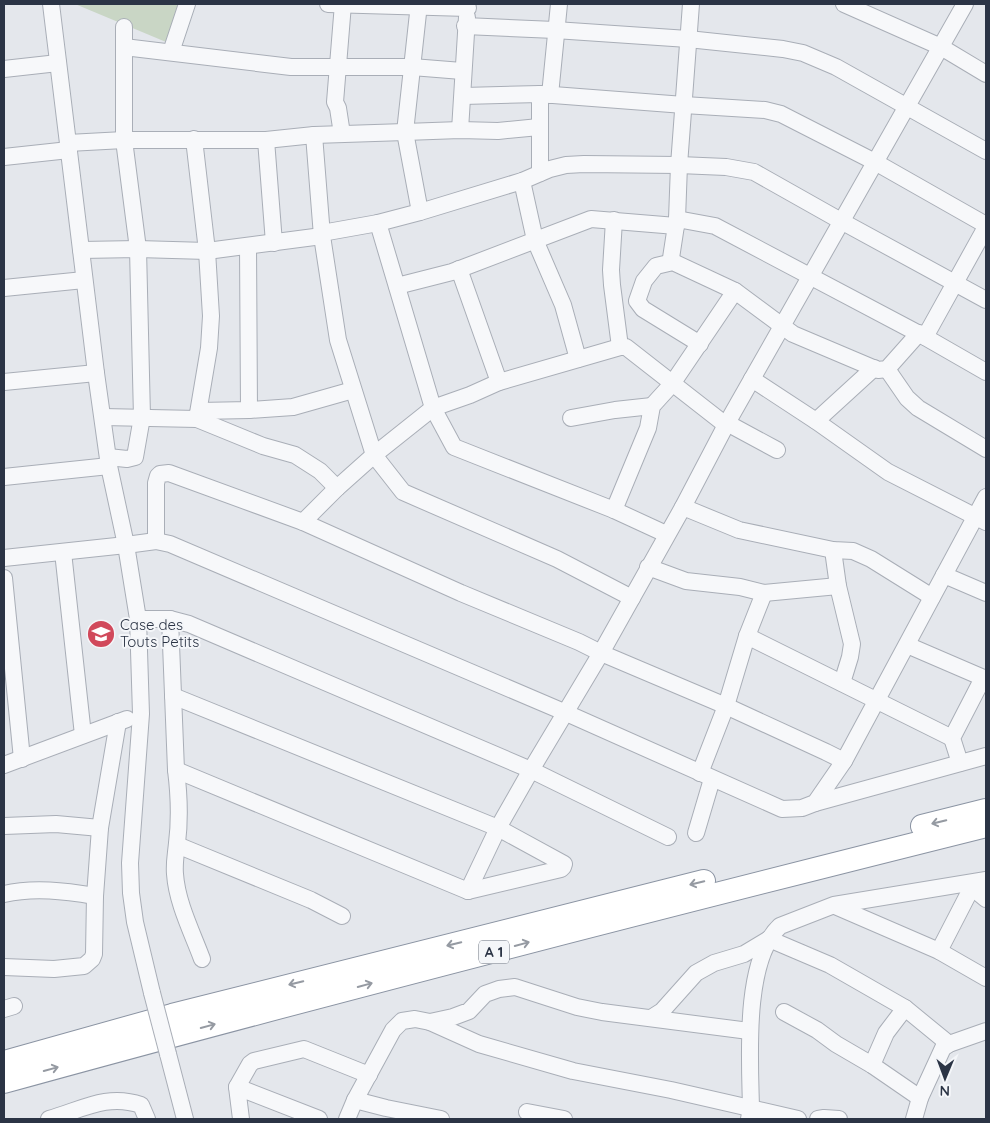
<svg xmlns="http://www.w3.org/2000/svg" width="990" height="1123" viewBox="0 0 990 1123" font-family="Quicksand,sans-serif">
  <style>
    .green { fill: #c9d6c5 }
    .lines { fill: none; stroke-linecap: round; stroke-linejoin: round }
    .minor-casing { stroke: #a9aeb7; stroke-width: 18 }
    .highway-casing { stroke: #8b94a3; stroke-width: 24 }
    .minor { stroke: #f7f8fa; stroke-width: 16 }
    .highway { stroke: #fff; stroke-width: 22 }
    .minor-bridge-casing { stroke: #a9aeb7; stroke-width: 18; stroke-linecap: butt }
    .minor-bridge { stroke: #f7f8fa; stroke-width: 16 }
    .oneway { stroke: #959aa2 }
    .labels { text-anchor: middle; stroke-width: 4; stroke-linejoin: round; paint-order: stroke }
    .shield { fill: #f4f6f9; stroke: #676e7b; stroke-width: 1 }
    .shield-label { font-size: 14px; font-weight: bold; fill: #2b3445 }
    .poi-label { font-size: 15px; fill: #2b3445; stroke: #f4f6f9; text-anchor: start }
  </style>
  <rect width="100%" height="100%" fill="#e4e7ec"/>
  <polygon class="green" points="75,4 182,4 166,42"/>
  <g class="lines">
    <defs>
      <g id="minor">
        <polyline points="51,4 96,373 109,466 126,545 138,619 141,714 130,863 131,893 135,922 152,993"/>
        <polyline points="328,4 468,8"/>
        <polyline points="419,4 405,132 420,212"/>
        <polyline points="844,4 941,47 986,74"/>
        <polyline points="465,26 555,30 688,39 783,49 803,53 836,67 986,151"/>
        <polyline points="124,47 291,67 412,67 462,71"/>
        <polyline points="171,52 187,4"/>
        <polyline points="4,69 58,63"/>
        <polyline points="540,94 540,173"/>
        <polyline points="550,95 559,4"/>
        <polyline points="463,96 540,94 684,105 765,110 781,114 875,162 986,225"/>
        <polyline points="460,130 467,17"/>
        <polyline points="342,134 338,108 335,102 343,4"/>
        <polyline points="314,135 322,236 338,340 374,455 403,492 557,559 632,598"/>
        <polyline points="266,140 274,243"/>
        <polyline points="68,143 124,140 266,140 314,135 405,132 460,130 498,131 539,127"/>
        <polyline points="4,157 69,150"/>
        <polyline points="522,181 535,240 563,305 578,359"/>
        <polyline points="677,219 715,226 925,337 986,372"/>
        <polyline points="614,220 611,270 612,285 620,347"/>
        <polyline points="378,223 433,408 454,447 614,510 666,534"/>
        <polyline points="322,233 378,223 420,212 522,181 550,169 566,165 584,164 679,165 726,167 754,172 841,221 986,300"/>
        <polyline points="248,246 249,410"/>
        <polyline points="81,250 138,249 207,251 322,236"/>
        <polyline points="673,262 671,258 677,219 679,165 691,4"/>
        <polyline points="459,269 499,382"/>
        <polyline points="397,286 452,272 591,219 676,226"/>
        <polyline points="4,288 84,280"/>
        <polyline points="925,337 986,227"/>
        <polyline points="700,344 643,309 637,301 644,281 656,266 673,262 735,291 793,334 878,370 887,369 919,333"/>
        <polyline points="887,369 907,398 918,408 986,449"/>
        <polyline points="752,379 816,421 888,472 986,522"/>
        <polyline points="4,382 96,373"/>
        <polyline points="199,411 249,410 293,407 353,390"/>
        <polyline points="103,417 197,419 209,348 211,316 207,251 194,139"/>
        <polyline points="571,418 615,410 652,406"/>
        <polyline points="197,419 263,446 295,455 320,471 337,488"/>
        <polyline points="816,421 874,368"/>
        <polyline points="108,457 127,459 135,457 142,417 138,249 124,140 124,27"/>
        <polyline points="4,477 109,466"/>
        <polyline points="683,507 739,530 833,550 853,551 871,559 932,597"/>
        <polyline points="614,510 648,428 652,406 672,384 735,291"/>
        <polyline points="303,522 337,488 374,455 433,408 470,395 499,382 620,347 626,347 722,422 727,423 777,450"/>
        <polyline points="156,541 156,483 158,476 160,474 169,473 303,522 461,593 579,642 601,653 726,706 826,752 844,761"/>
        <polyline points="833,550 838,586 852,644 850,657 842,683"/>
        <polyline points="63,552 83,735"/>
        <polyline points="4,558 126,545 156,541 170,544 564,712 782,809 802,808 815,803 844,761 986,497"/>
        <polyline points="648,567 686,581 740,587 764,593 838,586"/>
        <polyline points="944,575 986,593"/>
        <polyline points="4,578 22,759"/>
        <polyline points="138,619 170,619 189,624 531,770 668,837"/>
        <path d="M170,619L176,770C179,794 180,819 177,843C176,854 174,863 175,874C177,903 192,932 202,959"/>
        <polyline points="747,636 952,738"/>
        <polyline points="907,645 986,679"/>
        <polyline points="173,696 498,828 564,864 563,867 561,869 468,891"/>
        <polyline points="960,763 952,738 983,678"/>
        <polyline points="4,765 127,719"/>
        <polyline points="176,770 468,891 498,828 531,770 601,653 683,507 727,423 965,4"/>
        <polyline points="700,773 726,706 747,636 764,593"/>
        <polyline points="815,803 986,756"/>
        <polyline points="4,826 56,824 100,828"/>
        <polyline points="696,833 712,779"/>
        <polyline points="177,845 311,900 342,916"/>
        <polyline points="968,884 986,899"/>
        <path d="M4,894C34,887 65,891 95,896"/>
        <polyline points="835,906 939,951 986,978"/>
        <polyline points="769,939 830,965 905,1008 949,1044"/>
        <polyline points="939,951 972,887"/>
        <polyline points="4,967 54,969 84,966 92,959 94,954 95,896 100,828 118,722"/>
        <polyline points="4,1009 14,1006"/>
        <polyline points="784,1012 817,1030 836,1044 872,1065 920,1098"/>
        <polyline points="651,1018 662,1011 696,973 714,963 744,954 769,939"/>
        <polyline points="430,1022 479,1044 573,1071 671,1090 798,1119"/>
        <polyline points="168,1054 185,1119"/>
        <polyline points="872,1065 886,1033 905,1008"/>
        <polyline points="237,1087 250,1064 254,1061 304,1049 369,1075"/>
        <polyline points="355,1100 386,1108 441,1119"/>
        <polyline points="527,1112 564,1119"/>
        <path d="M49,1119C81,1110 107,1093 141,1105L147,1119"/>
        <polyline points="241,1119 237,1087 319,1119"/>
        <polyline points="347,1119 355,1100 393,1030 402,1021 415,1019 430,1022 453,1017 469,1011 485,994 499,989 515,987 577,1007 602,1012 749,1031"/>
        <path d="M749,1119L751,1108C750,1060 743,960 780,926L834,905L986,880"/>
        <polyline points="818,1119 824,1118 839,1119"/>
        <polyline points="914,1119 920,1098 943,1048 949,1044 986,1031"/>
      </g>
      <g id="highway">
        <polyline points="922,826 986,810"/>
        <polyline points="4,1062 172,1015 704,881"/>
        <path d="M4,1082C330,992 658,908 986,826"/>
      </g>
    </defs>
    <use href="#minor" class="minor-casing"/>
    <use href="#highway" class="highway-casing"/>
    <use href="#minor" class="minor"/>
    <use href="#highway" class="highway"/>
    <defs>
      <polyline id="minor-bridge" points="152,993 168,1054"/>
    </defs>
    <use href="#minor-bridge" class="minor-bridge-casing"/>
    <use href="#minor-bridge" class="minor-bridge"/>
  </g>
  <defs><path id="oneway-shaft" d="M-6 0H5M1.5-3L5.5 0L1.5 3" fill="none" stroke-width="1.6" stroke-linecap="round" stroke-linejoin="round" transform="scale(1.25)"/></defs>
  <g class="oneway">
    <use href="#oneway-shaft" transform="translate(939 822) rotate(166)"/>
    <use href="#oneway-shaft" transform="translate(697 883) rotate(166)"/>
    <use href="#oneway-shaft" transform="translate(454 944) rotate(166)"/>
    <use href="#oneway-shaft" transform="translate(522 944) rotate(-15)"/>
    <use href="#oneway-shaft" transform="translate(296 983) rotate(166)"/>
    <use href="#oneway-shaft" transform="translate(365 985) rotate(-15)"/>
    <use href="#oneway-shaft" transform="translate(208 1026) rotate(-15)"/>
    <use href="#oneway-shaft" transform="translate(51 1069) rotate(-15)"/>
  </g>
  <defs>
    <symbol id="school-disc" viewBox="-11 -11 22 22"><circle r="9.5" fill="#d1495b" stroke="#f4f6f9"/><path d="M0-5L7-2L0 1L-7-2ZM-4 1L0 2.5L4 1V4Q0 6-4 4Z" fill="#fff"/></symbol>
  </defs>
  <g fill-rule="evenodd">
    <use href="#school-disc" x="85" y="618" width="32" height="32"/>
  </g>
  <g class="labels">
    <rect class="shield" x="479" y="940.5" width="30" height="23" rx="4"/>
    <g class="shield-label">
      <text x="494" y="957">A 1</text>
    </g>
    <g class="poi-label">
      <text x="120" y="630">Case des<tspan x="120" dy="17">Touts Petits</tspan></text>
    </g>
  </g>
  <rect width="990" height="1123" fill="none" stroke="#2b3445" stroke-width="10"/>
  <g transform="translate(945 1078) rotate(181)" stroke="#f4f6f9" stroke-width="4" paint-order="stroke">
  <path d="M0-4L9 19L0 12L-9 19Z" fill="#2b3445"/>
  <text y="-8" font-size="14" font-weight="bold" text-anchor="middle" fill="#2b3445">N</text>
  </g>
</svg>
